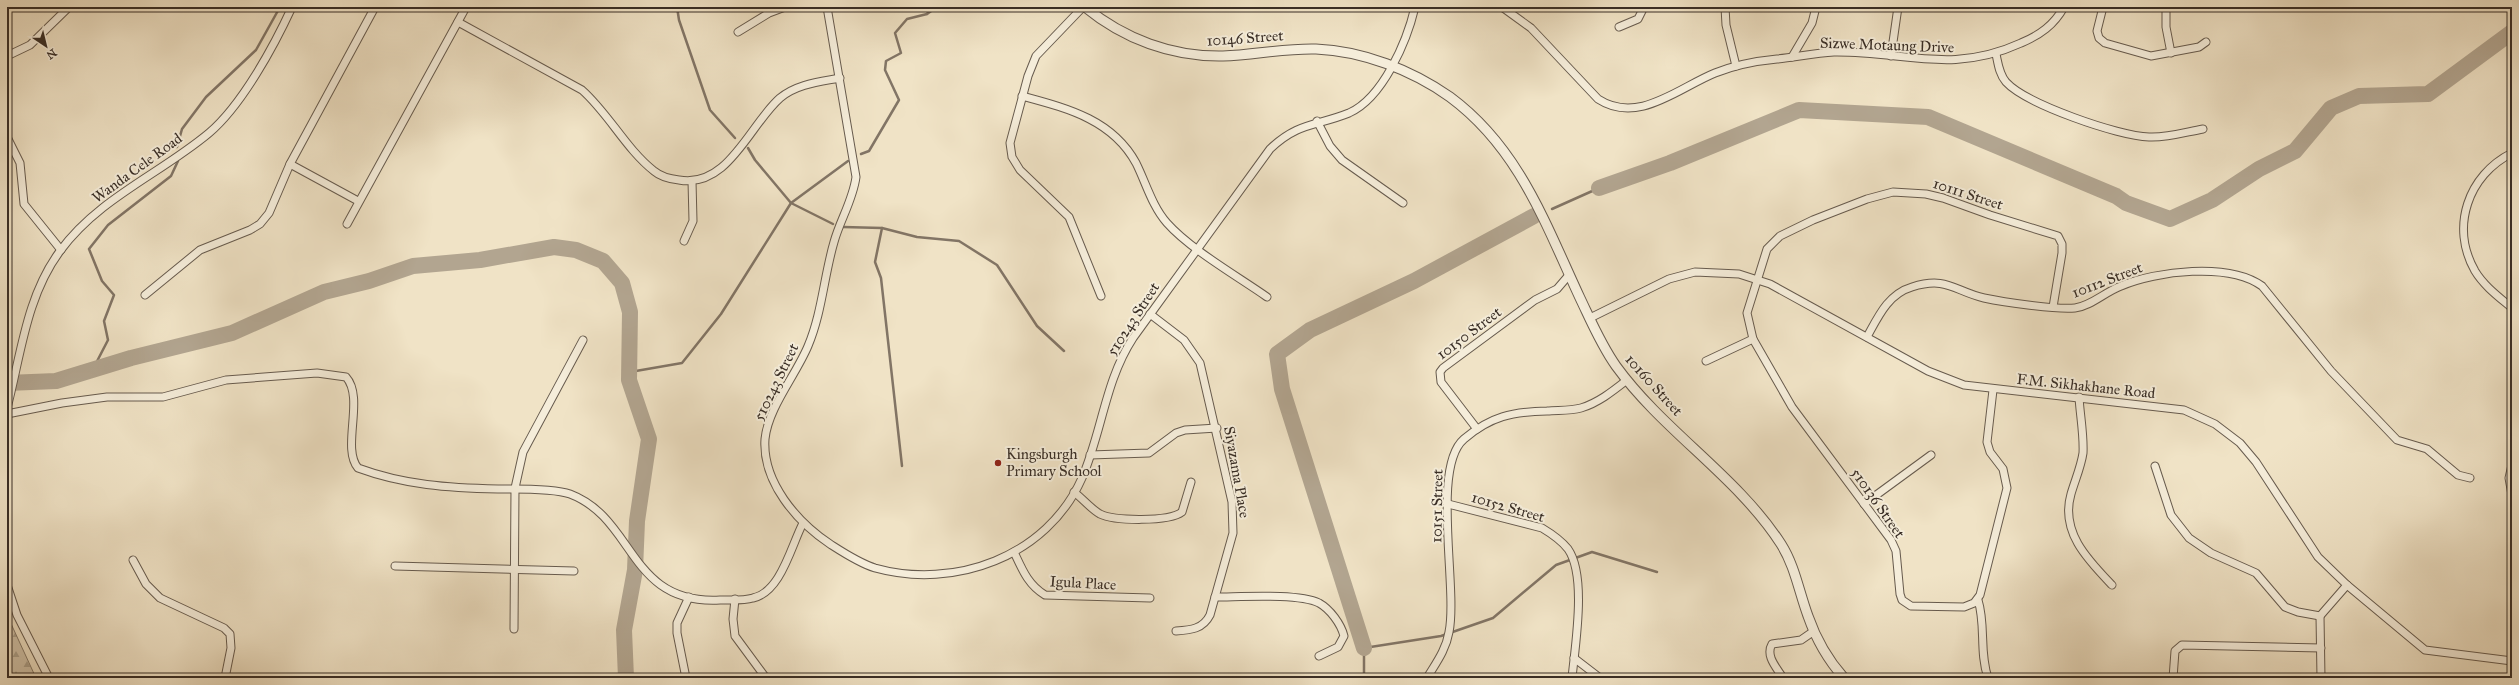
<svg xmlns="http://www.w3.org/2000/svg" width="2519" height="685" viewBox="0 0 2519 685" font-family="'IM FELL Great Primer',serif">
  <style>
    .forest { fill: url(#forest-firs); stroke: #857968 }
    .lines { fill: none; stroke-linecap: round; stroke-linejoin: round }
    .stream { stroke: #827566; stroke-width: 2.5 }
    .river { stroke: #b2a590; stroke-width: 16 }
    .minor-casing { stroke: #675b4e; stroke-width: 9 }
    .tertiary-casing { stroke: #675b4e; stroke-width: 11 }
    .minor { stroke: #f5edda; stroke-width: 7 }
    .tertiary { stroke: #f5edda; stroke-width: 9 }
    .poi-dot { fill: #8f2418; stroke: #f5edda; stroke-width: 1.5 }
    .labels { text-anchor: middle; stroke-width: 4; stroke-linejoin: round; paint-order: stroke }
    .street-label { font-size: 15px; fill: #392e26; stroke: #f5edda }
    .poi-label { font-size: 15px; fill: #392e26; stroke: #f5edda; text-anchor: start }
  </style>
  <defs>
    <pattern id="forest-firs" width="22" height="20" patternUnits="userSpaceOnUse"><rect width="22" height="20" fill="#d1c4ab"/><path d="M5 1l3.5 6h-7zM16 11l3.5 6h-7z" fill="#aba08b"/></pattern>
  </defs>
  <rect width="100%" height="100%" fill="#f0e3c6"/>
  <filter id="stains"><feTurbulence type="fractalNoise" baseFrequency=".005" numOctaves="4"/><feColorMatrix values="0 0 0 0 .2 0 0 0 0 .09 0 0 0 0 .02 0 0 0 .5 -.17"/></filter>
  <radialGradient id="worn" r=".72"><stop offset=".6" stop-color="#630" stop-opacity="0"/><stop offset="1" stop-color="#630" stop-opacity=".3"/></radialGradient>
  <polygon class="forest" points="7,615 36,678 7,678"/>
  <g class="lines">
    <g class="stream">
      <polyline points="677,7 679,20 710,110 735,138"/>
      <polyline points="927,14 931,7"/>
      <polyline points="177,147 182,129 206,97 256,50 280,7"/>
      <polyline points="748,148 755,160 791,203 833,224"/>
      <polyline points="861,154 869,151 899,100 885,70 886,61 901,53 895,33 907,19 927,14 937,7"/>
      <polyline points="1552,209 1599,188"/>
      <polyline points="843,227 882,228 917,237 959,241 997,265 1037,326 1064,351"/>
      <polyline points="882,228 875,262 881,278 902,466"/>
      <polyline points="92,371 108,340 104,321 114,295 102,281 89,249 108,225 171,176 178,161"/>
      <polyline points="630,372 682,363 721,314 791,203 848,161"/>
      <polyline points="1364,678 1364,648 1441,636 1493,618 1556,565 1592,552 1657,572"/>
    </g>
    <g class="river">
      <polyline points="1599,188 1670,163 1799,110 1928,117 2116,196 2126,203 2170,219 2212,200 2259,169 2295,151 2331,108 2359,96 2428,94 2512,32"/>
      <polyline points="7,383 56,381 131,358 232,333 324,292 369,281 413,266 480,260 554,247 576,250 603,261 622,283 630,312 629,380 649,439 637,521 635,570 624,630 626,678"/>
      <polyline points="1364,648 1282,389 1277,354 1310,330 1414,281 1534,216"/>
    </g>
    <defs>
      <g id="minor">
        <path d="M827,7L856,177C853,200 840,220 834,242C824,276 822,313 808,346C796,375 768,408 765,439C762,482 797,522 830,544C844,553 859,563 875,568C954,590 1047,557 1082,478C1102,432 1105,381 1133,338L1270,149C1298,122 1317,126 1349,113C1383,98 1407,41 1415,7"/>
        <polyline points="1083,7 1036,56 1028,76 1010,143 1012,157 1020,170 1069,217 1101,296"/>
        <path d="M1502,7L1531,28L1598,99C1638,125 1678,88 1715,73C1735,65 1756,61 1777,59C1796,57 1815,53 1834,52C1904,51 1951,75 2021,43C2040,35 2054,25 2064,7"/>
        <polyline points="1725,7 1726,25 1736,66"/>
        <polyline points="2103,7 2097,31 2099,38 2105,43 2151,56 2199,47 2206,42"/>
        <polyline points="2166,7 2166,27 2171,53"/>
        <path d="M458,22L582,90C609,114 626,149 654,171C661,177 670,179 679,180C728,189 750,124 780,98C797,84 819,82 840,78"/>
        <polyline points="1619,27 1638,19 1644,7"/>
        <polyline points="738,32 769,13 785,7"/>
        <path d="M1996,54C1998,63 1999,74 2006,82C2026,104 2118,136 2149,137C2167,138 2186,132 2203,129"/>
        <polyline points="7,56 30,45 69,7"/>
        <polyline points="1891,56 1898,7"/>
        <polyline points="1792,57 1812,23 1816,7"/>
        <path d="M1022,96C1066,108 1112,119 1136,163C1146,183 1152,206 1167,223C1190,249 1237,276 1267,297"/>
        <polyline points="1317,121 1330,146 1342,160 1403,203"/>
        <polyline points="7,137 20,163 24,204 61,250"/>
        <path d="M2512,153C2468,175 2450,227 2475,271C2484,286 2499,297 2512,308"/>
        <polyline points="290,164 358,201"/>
        <polyline points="347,224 466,7"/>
        <polyline points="684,241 693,221 692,181"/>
        <polyline points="145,295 200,250 250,230 260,224 269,213 290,164 375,7"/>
        <path d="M1150,314L1184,340L1200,363L1232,502L1233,533L1210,615C1203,629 1191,630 1176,631"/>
        <polyline points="1590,318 1669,279 1695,272 1739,274 1770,284 1928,371 1964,385 2184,410 2215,424 2240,443 2256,462 2318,557 2347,585 2425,650 2512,661"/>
        <path d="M1867,337C1878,317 1888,294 1912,287C1947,276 1954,291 1984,298C2003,302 2057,310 2075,308C2091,306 2105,292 2121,286C2156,271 2229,262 2262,286L2331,371L2397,440L2427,449L2458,475L2470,478"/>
        <polyline points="1706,361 1753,339"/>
        <polyline points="1993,390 1987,442 1990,452 2003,469 2007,488 1980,595 1974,603 1964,607 1911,606 1902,600 1900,594 1896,551 1891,540 1792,407 1753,339 1747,313 1767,249 1780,236 1813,220 1867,199 1893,192 1926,194 1943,198 1990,215 2058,236 2062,244 2062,253 2053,307"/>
        <path d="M2079,397C2080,415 2084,435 2083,453C2081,467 2075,480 2071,494C2060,532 2088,560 2112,585"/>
        <path d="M7,408C21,355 26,297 60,251C99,198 160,174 209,133C242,105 274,46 292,7"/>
        <path d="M7,414L62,403L107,397H163L226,380L317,373L346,377C365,398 341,448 358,468C404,485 449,488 498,489C516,489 553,488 570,494C636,519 628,605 720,600C730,600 743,601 753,598C781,592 791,546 803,523"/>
        <polyline points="1477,429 1441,382 1440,372 1443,368 1535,300 1557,289 1569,275"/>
        <polyline points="1090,455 1149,453 1176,433 1185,430 1217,428"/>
        <polyline points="2512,465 2509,478 2512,495"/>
        <polyline points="2155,466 2171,515 2189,538 2211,553 2256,573 2285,607 2298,612 2320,616 2347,585"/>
        <path d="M1074,492C1083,499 1091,509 1100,514C1114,521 1169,522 1182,512L1191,482"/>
        <path d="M1448,504L1542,528C1552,534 1561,540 1568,549C1587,576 1575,646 1572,678"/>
        <polyline points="1864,504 1931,455"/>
        <path d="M1014,552C1022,569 1028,585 1045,595L1150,598"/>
        <polyline points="133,560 146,584 160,598 224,628 230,634 231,648 225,678"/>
        <polyline points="395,566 574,571"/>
        <polyline points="7,585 17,615 49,678"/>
        <path d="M1215,597C1240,597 1298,593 1319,603C1330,609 1341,624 1344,636L1338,647L1319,656"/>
        <polyline points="735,599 733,619 735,636 766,678"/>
        <path d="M1978,600C1986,625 1979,652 1988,678"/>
        <polyline points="2320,616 2321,678"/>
        <polyline points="514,629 515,488 523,452 583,340"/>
        <polyline points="1574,658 1600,678"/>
        <polyline points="686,678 677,633 677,623 689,597"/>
        <path d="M1427,678C1436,663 1446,650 1449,632C1458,588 1431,467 1464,439C1491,416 1512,412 1547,411C1558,410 1570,411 1581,408C1598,403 1613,391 1627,380"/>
        <path d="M1783,678C1777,668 1765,656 1772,644L1801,640L1814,631"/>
        <polyline points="2173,678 2175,651 2182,645 2321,648"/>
      </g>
      <path id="tertiary" d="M1085,7C1124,39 1172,57 1223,56C1254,55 1285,48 1316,49C1363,51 1412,70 1450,97C1519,148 1545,223 1580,298C1591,321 1601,345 1616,366C1664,432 1737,476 1781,544C1795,566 1799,592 1808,616C1816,639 1828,660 1844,678"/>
    </defs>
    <use href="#minor" class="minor-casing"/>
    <use href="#tertiary" class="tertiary-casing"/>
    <use href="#minor" class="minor"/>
    <use href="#tertiary" class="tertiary"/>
  </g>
  <circle class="poi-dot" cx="998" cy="463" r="4"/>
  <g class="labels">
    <g class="street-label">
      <text transform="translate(1245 38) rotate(-4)" y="5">10146 Street</text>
      <text transform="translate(1887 45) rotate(2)" y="5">Sizwe Motaung Drive</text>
      <text transform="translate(137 168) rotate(-36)" y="5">Wanda Cele Road</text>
      <text transform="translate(1968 194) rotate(18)" y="5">10111 Street</text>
      <text transform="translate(2107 280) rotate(-21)" y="5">10112 Street</text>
      <text transform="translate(1133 319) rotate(-57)" y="5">510243 Street</text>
      <text transform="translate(1469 333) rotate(-37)" y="5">10150 Street</text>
      <text transform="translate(776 382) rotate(-64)" y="5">510243 Street</text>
      <text transform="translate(1654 385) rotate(48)" y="5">10160 Street</text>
      <text transform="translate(2086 386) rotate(6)" y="5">F.M. Sikhakhane Road</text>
      <text transform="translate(1237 472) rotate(80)" y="5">Siyazama Place</text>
      <text transform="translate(1878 503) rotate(55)" y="5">510136 Street</text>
      <text transform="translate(1437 506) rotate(-89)" y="5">10151 Street</text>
      <text transform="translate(1508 507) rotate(16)" y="5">10152 Street</text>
      <text transform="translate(1083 583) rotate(3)" y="5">Igula Place</text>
    </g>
    <g class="poi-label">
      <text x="1006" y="459">Kingsburgh<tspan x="1006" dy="17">Primary School</tspan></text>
    </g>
  </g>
  <rect width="2519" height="685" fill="none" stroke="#f0e3c6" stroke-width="24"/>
  <rect x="8" y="8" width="2503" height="669" fill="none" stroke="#392e26" stroke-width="2"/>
  <rect x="12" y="12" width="2495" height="661" fill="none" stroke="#392e26"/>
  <g transform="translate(46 46) rotate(145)" stroke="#f5edda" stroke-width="3" paint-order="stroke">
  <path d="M0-3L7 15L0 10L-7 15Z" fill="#392e26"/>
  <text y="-6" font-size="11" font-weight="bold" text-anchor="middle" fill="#392e26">N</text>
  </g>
  <rect width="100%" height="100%" filter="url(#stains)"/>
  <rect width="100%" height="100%" fill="url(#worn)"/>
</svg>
